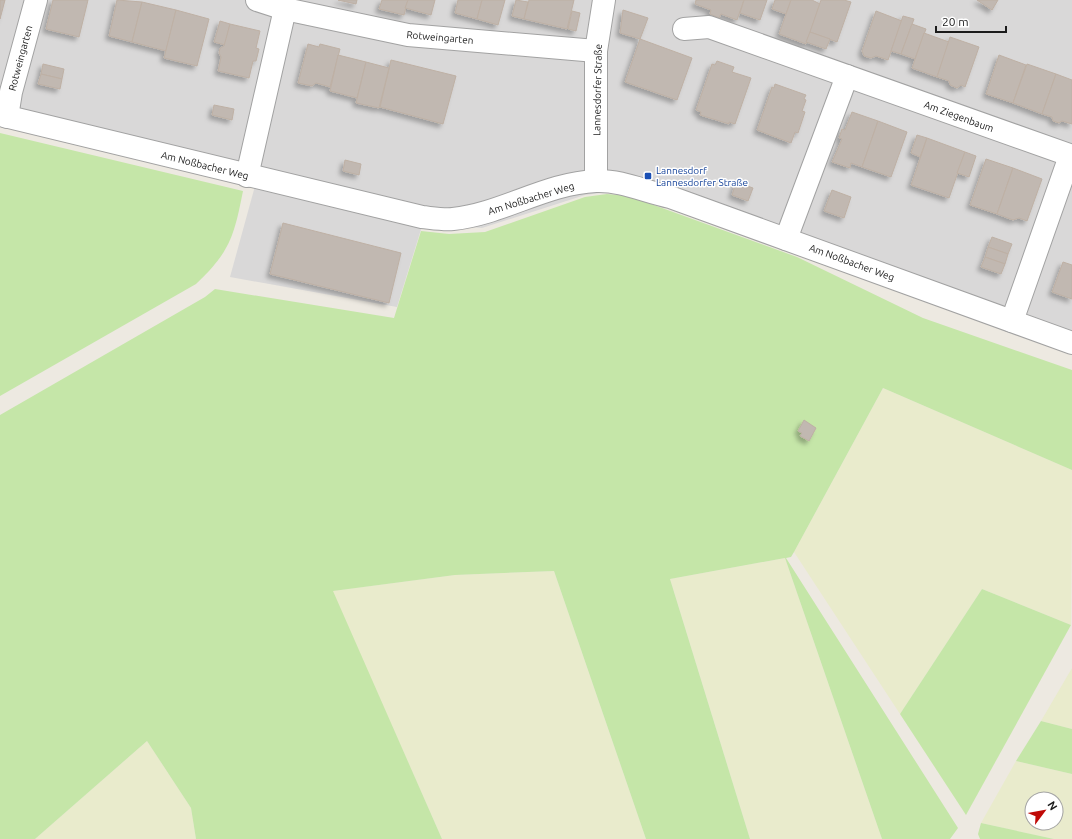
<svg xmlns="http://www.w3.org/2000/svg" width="1072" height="839" viewBox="0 0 1072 839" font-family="Ubuntu,sans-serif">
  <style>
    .residential { fill: #d9d8d8 }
    .farmland { fill: #e9ebcc; fill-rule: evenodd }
    .grass { fill: #c5e6a8 }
    .building { fill: #c1b8b1; stroke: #beb0a4; filter: url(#shadow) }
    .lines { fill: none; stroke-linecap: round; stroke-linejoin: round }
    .minor-casing { stroke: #a2a2a2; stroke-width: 24 }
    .tertiary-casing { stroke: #a2a2a2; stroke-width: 24 }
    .minor { stroke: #fff; stroke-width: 22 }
    .tertiary { stroke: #fff; stroke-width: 22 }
    .transit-dot { fill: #1a4fb4; stroke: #fff; stroke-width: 1.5 }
    .labels { text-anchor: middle; stroke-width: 3; stroke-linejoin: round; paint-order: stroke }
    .street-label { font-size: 10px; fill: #1b1b1b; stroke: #fff }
    .transit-label { font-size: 10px; fill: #164399; stroke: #fff; text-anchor: start }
  </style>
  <defs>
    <filter id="shadow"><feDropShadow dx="-3.5" dy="3.5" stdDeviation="2" flood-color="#0004"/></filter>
  </defs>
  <rect width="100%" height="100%" fill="#ede9e1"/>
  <polygon class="residential" points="0,0 1072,0 1072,353 630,194 608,192 585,195 482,228 423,223 397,307 230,277 255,186 0,123"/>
  <g class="farmland">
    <polygon points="883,388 1072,470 1071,625 982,589 900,714 794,552"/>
    <polygon points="785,558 882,839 750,839 670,579"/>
    <polygon points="554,571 646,839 442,839 332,591 455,575"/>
    <polygon points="1072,668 1072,729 1041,721"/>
    <polygon points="147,741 191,808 196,839 35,839"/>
    <path d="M1016,761L1072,774V839H1054L981,823ZM1032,799H1056V823H1032Z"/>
  </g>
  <g class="grass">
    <path d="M0,133L243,191C234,236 230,252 196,284L0,396Z"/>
    <polygon points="607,194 629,196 797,257 923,318 1072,370 1072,470 883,388 794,552 791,557 786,558 958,828 950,839 882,839 785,558 670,579 750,839 646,839 554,571 455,575 333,591 442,839 196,839 191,808 147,741 35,839 0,839 0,415 205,297 215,289 394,318 421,231 449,234 485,232 585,197"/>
    <polygon points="982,589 1071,625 966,815 900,714"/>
    <polygon points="1041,721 1072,729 1072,774 1016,761"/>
    <polygon points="981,823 1054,839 980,839 978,834"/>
  </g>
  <g class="building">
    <polygon points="0,0 5,0 0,19"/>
    <polygon points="53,0 88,0 79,37 46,29"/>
    <polygon points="117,0 142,2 132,42 109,36"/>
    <polygon points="338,0 357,0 356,4"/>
    <polygon points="382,0 408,0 404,15 379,9"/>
    <polygon points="408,0 435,0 431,15 405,8"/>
    <polygon points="458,0 482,0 477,19 455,13"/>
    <polygon points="482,0 505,0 498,25 477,19"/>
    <polygon points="516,0 528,2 524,19 512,16"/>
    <polygon points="529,0 574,0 567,29 524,19"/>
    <polygon points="696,0 744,0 737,20 721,14 719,18 710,14 711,10 695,4"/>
    <polygon points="744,0 767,0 760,20 740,13"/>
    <polygon points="775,0 791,0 786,14 772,9"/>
    <polygon points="791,0 812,0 820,4 806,44 779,34"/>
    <polygon points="821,0 844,0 851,2 837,42 810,32"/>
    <polygon points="977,0 998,0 992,10"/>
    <polygon points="142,2 176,10 166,51 132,42"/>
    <polygon points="176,10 209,19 197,66 164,58"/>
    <polygon points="623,10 648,18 640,39 620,33"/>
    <polygon points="572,11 580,13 576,31 568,29"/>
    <polygon points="876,11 902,21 888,60 876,56 871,58 864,56 862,51"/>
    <polygon points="903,16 914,19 901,54 891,51"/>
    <polygon points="220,21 230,24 225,45 214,42"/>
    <polygon points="230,24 260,31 256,48 259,49 256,61 253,61 249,78 218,71 221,57 219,53 220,48 224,46"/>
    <polygon points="912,24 926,29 915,59 901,54"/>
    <polygon points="810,32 830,39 826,49 806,42"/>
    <polygon points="924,33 949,42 937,77 912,68"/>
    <polygon points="950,37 979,47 965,87 961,85 957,88 950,85 949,81 937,77"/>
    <polygon points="640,39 692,58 677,100 625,82"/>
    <polygon points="308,44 319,47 320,44 340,49 330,87 316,83 312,86 298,83"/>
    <polygon points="338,55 366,62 357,98 330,91"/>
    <polygon points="999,55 1026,65 1013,103 986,94"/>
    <polygon points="391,60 456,76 443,124 380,107"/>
    <polygon points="717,61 734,67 732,72 751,78 735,124 729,122 729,124 700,115 701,112 696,110 712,64 715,65"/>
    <polygon points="366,62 389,68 379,108 356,103"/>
    <polygon points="43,64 64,69 62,79 41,74"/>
    <polygon points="1027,64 1056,74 1042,114 1013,103"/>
    <polygon points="41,74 62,79 60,89 38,84"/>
    <polygon points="1056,74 1072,80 1072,124 1062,121 1059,123 1053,121 1052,117 1042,114"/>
    <polygon points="775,84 806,95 804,99 806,100 802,111 805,112 798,133 795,132 791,143 757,130 772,87 774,88"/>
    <polygon points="214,105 234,109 232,120 212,115"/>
    <polygon points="852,112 878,121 862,167 851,163 850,168 832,162 842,139 839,138 842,129 845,130"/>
    <polygon points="878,121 907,132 891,177 862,167"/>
    <polygon points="917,135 927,138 920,157 911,153"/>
    <polygon points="927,138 965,152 949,198 911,185"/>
    <polygon points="965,152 976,156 969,177 957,173"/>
    <polygon points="986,159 1013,168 997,214 970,205"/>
    <polygon points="345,160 361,164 359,175 343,171"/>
    <polygon points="1013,168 1042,179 1027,221 1019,218 1013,220 997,214"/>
    <polygon points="736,182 753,188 748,201 732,195"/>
    <polygon points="832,190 851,197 844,218 824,211"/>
    <polygon points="283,223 401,253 389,303 270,274"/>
    <polygon points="992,237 1012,244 1008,254 988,247"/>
    <polygon points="988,247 1008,254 1005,264 985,257"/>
    <polygon points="985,257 1005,264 1001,274 981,267"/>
    <polygon points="1063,262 1072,265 1072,299 1052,292"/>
    <polygon points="804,420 816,428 809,441 800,436 802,433 798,431"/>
  </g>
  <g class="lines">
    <defs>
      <g id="minor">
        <polyline points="257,0 285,9 408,35 596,51"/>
        <polyline points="684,29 709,27 1072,156"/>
        <polyline points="7,117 11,92 36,0"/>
        <polyline points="247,176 285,9"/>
        <polyline points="596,181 596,51 604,0"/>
        <polyline points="786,239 847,76"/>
        <polyline points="1012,321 1070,156"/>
      </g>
      <path id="tertiary" d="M0,115L422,217C432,218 443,220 453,219C502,214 546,183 596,181C621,180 646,192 670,197L1072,343"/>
    </defs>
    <use href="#minor" class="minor-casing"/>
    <use href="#tertiary" class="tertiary-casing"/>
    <use href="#minor" class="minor"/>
    <use href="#tertiary" class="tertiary"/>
  </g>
  <rect class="transit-dot" x="644" y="172" width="8" height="8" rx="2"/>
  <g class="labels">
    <g class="street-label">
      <text transform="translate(440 37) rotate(5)" y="4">Rotweingarten</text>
      <text transform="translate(20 58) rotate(-75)" y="4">Rotweingarten</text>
      <text transform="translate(597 90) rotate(-89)" y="4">Lannesdorfer Straße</text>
      <text transform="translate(959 116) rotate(20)" y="4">Am Ziegenbaum</text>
      <text transform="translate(205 165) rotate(14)" y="4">Am Noßbacher Weg</text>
      <text transform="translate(531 198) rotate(-17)" y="4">Am Noßbacher Weg</text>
      <text transform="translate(852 262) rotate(20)" y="4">Am Noßbacher Weg</text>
    </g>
    <g class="transit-label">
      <text x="656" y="174">Lannesdorf<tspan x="656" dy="12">Lannesdorfer Straße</tspan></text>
    </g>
  </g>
  <g transform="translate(1044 811) rotate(58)"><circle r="19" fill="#ffffff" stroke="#a4a4a4"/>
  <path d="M0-3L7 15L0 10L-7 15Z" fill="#c00a07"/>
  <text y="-6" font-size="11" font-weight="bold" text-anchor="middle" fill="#1b1b1b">N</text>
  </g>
  <path d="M936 26v6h70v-6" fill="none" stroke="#1b1b1b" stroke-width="2"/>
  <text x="942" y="26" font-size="12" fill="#1b1b1b" stroke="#ffffff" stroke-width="3" paint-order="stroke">20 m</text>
</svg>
